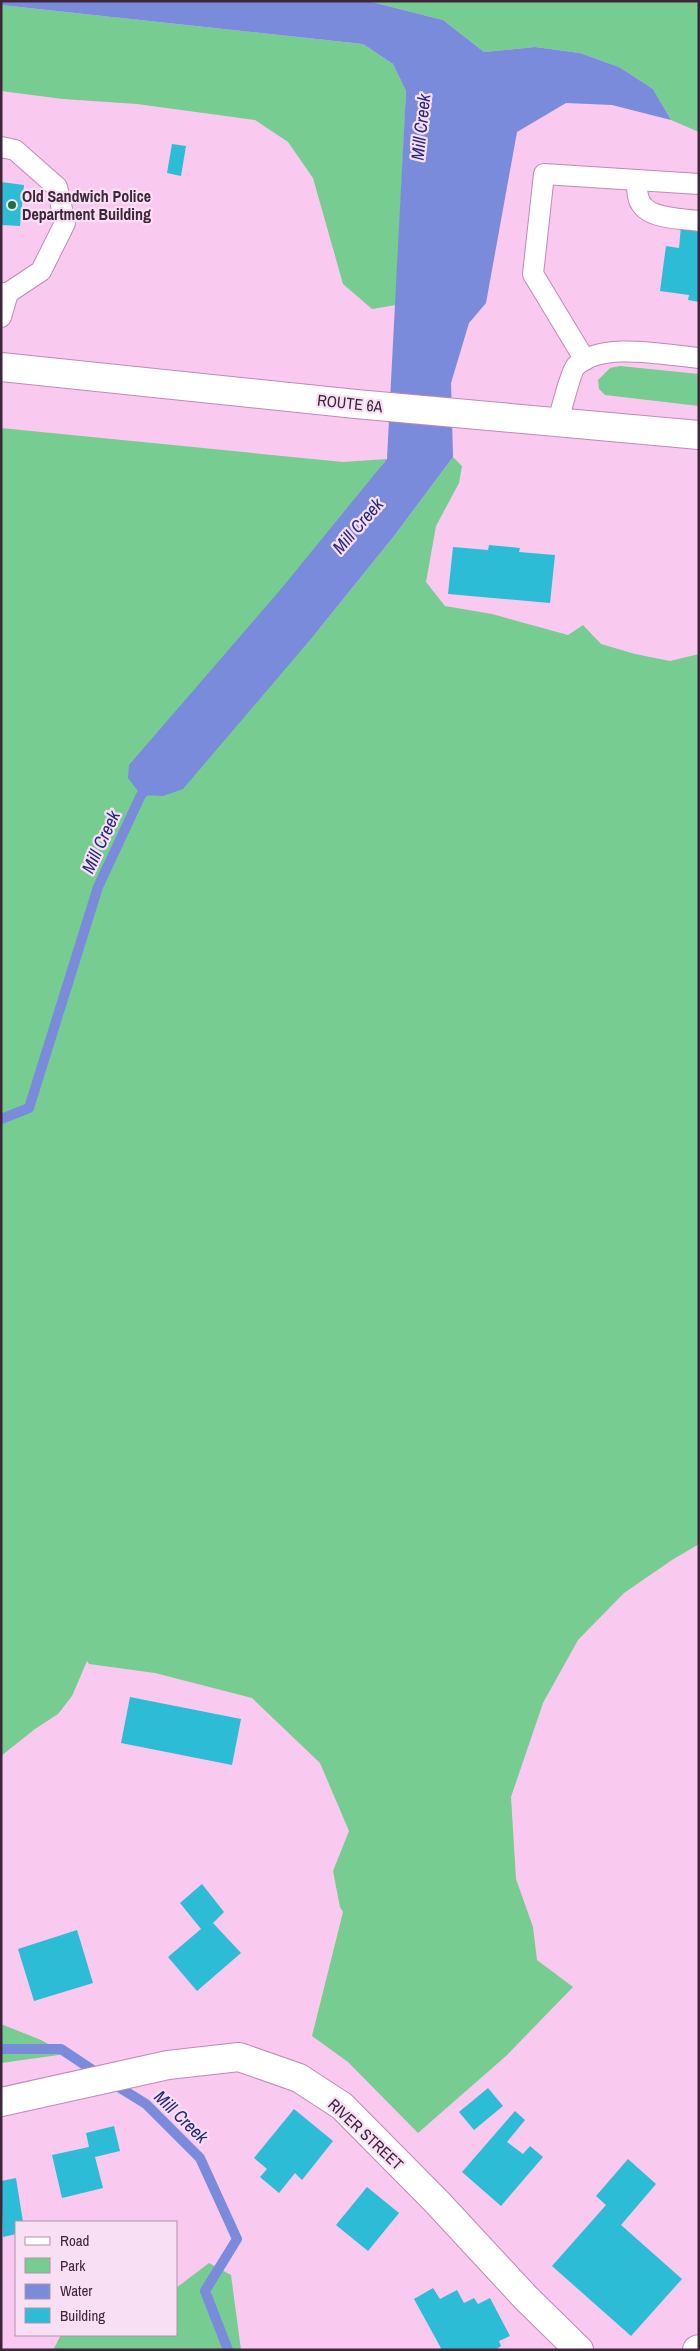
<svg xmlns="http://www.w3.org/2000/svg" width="700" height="2351" viewBox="0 0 700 2351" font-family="'Archivo Narrow',sans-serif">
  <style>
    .green { fill: #77cc91 }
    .water { fill: #798bda }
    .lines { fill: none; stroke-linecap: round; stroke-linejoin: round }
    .stream { stroke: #798bda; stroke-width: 10 }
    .building { fill: #2cbcd5 }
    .lane-casing { stroke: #c189b7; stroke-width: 22 }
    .street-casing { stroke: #c189b7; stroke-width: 30 }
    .secondary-casing { stroke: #c189b7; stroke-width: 30 }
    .lane { stroke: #fff; stroke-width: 20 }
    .street { stroke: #fff; stroke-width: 28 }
    .secondary { stroke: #fff; stroke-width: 28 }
    .poi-dot { fill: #1f6f3f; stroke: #f8dff3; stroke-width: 2 }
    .labels { text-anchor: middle; stroke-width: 4.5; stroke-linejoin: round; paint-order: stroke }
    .poi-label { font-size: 16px; font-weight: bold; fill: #3d2639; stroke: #f8dff3; text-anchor: start }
    .street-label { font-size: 16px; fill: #3d2639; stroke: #f8dff3 }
    .water-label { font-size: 18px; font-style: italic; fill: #232883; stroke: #f8dff3 }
  </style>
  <rect width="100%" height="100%" fill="#f9c9f0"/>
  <g class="green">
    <polygon points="368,1 699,1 699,132 671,120 653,89 619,67 580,53 535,47 484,52 443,20"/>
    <polygon points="1,5 363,44 393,64 406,91 396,305 372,309 343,284 313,178 288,142 255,120 137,104 63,99 1,91"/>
    <polygon points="620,366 699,374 699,406 605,395 599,389 598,380 610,368"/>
    <polygon points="1,428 343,462 387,459 382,465 315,634 394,536 453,457 462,466 459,483 436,526 426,582 445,606 492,614 568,635 583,625 601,644 635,654 670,661 699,654 699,1544 672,1560 624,1593 578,1640 543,1703 511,1797 516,1879 533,1927 537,1960 573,1987 506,2056 418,2133 348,2062 312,2036 343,1912 340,1907 333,1871 349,1831 320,1763 252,1698 155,1673 89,1664 87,1661 72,1696 58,1714 35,1729 1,1756"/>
    <polygon points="1,2024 41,2040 66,2054 1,2063"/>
    <polygon points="209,2263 231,2275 241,2350 53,2350 61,2335 176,2335 176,2288"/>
  </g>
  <polygon class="water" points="1,1 368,1 443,20 484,52 535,47 580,53 619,67 653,89 671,120 612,105 566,103 517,132 486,303 469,323 451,383 453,457 394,536 315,634 183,789 163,796 141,795 128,778 129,765 281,589 387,459 406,91 393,64 363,44 1,5"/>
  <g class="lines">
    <g class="stream">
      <polyline points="1,1119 29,1108 98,887 141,795 149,787"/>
      <polyline points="1,2049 61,2049 100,2075"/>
      <polyline points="112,2083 146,2104 200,2158 237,2239 205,2291 228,2350"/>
    </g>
  </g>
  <g class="building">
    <polygon points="172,144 186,146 181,176 167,173"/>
    <polygon points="1,182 24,185 20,226 1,225"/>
    <polygon points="681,226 699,228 699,302 688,300 689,295 660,291 666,246 679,248"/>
    <polygon points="489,545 520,548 519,552 555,555 550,603 448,594 453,547 488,550"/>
    <polygon points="130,1697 241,1719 232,1765 121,1743"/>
    <polygon points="202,1884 224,1912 213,1923 241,1953 197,1991 168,1957 201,1929 180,1903"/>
    <polygon points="77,1930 93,1983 34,2001 18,1949"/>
    <polygon points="488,2088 503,2106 474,2130 459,2112"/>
    <polygon points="294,2109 333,2141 302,2180 295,2173 279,2193 260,2177 267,2169 254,2158"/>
    <polygon points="515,2111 525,2120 507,2142 523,2154 530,2146 543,2157 501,2206 462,2172"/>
    <polygon points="114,2126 120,2151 95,2157 103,2188 62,2198 52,2155 89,2147 86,2133"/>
    <polygon points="628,2159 656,2184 621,2225 682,2279 631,2336 552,2266 606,2205 596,2196"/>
    <polygon points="16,2178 23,2222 16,2222 16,2234 3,2237 1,2181"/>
    <polygon points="367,2187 399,2213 368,2251 336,2225"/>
    <polygon points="433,2288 440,2299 457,2290 464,2303 474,2298 478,2304 490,2298 510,2336 499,2341 501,2346 495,2350 442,2350 414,2299"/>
  </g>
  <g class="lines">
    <defs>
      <g id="lane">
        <polyline points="1,147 15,150 57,187 65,223 41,271 8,293 1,293"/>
        <path d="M637,180C637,185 637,191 638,196C642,220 680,218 699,221"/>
        <polyline points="1,317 8,293"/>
        <polyline points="585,360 533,274 544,174 699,184"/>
        <path d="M558,421C561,411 571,371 576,366C601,341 665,355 699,358"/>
      </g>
      <g id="street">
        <polyline points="1,2102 168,2065 239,2057 299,2078 342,2106 437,2202 526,2298 579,2350"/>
        <polyline points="697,2350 699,2349"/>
      </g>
      <polyline id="secondary" points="1,367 356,404 699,435"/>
    </defs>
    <use href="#lane" class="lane-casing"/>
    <use href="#street" class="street-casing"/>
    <use href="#secondary" class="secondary-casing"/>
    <use href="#lane" class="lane"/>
    <use href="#street" class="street"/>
    <use href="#secondary" class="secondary"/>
  </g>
  <circle class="poi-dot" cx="12" cy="205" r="5"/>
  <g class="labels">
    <g class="poi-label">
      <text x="22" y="202">Old Sandwich Police<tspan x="22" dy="18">Department Building</tspan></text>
    </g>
    <g class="street-label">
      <text transform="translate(350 403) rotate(6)" y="6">ROUTE 6A</text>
      <text transform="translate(366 2134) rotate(43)" y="6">RIVER STREET</text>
    </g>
    <g class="water-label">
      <text transform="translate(421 127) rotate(-84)" y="6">Mill Creek</text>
      <text transform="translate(358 526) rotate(-49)" y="6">Mill Creek</text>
      <text transform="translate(101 842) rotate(-65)" y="6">Mill Creek</text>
      <text transform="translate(181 2117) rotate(44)" y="6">Mill Creek</text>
    </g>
  </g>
  <rect width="700" height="2351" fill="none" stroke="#3d2639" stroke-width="5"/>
  <rect x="15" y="2221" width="162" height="115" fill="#f8dff3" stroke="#ad95a9"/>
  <rect x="25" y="2237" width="25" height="8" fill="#ffffff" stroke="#ad95a9"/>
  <text x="60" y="2246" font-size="15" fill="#3d2639">Road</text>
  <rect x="25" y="2258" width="25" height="15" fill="#77cc91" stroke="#ad95a9"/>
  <text x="60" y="2271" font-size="15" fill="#3d2639">Park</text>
  <rect x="25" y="2284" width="25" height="15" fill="#798bda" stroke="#ad95a9"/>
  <text x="60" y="2296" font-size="15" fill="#3d2639">Water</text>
  <rect x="25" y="2308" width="25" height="15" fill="#2cbcd5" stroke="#ad95a9"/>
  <text x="60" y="2321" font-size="15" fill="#3d2639">Building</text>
</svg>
